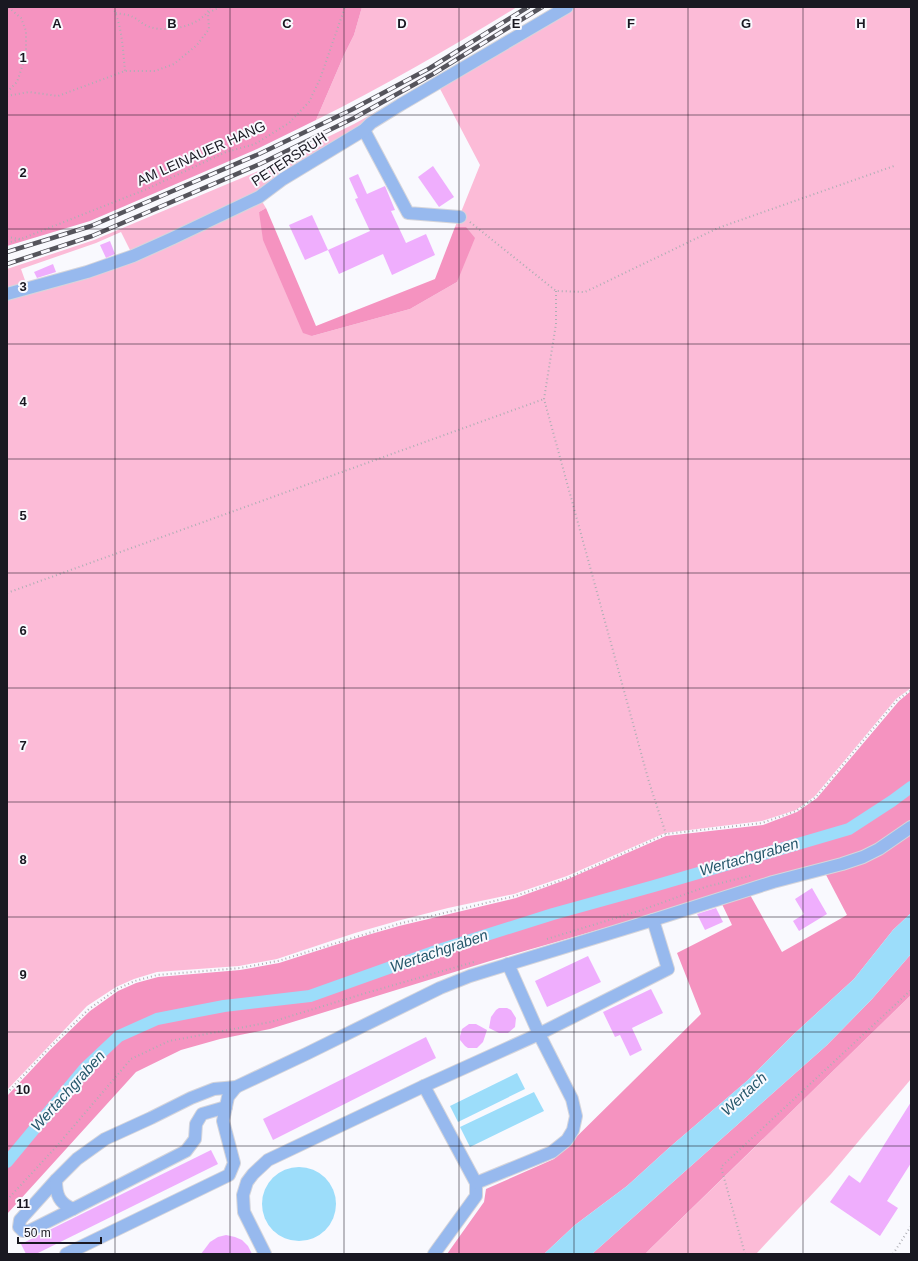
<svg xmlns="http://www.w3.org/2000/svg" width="918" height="1261" viewBox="0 0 918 1261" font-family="Helvetica,sans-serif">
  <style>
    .green { fill: #fcbbd7 }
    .forest { fill: #f593c0 }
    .water { fill: #9cddfa }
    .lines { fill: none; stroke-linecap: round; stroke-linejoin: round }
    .canal { stroke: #9cddfa; stroke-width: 12 }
    .building { fill: #efaefd }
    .minor-casing { stroke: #d5d5db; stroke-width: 14 }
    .path { stroke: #aeaeb4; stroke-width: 2; stroke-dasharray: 1 3; stroke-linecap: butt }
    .minor { stroke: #97b9ee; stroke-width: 12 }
    .rail-casing { stroke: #55545c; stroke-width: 4.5 }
    .rail { stroke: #f9f9fe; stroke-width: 3; stroke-dasharray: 9; stroke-linecap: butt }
    .grid { fill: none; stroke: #191821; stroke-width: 1; stroke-opacity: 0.55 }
    .labels { text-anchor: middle; stroke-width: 4; stroke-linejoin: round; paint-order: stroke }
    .street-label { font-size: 14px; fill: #191821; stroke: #f9f9fe }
    .water-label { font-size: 15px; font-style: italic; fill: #25576b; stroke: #f9f9fe }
    .grid-label { font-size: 13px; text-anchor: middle; font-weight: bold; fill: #191821; stroke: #f9f9fe; stroke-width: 4; stroke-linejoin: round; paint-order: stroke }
  </style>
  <rect width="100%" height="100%" fill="#f9f9fe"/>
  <g class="green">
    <path d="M362,7H517C451,47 385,86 316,120L344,55L354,35Z"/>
    <polygon points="554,7 563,7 258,194 132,254 121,232 96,243 21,269 27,286 7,292 7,269 94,240 263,169 354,124 435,79"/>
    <polygon points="571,7 911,7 911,688 896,699 815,796 796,810 762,821 665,833 567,876 514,894 448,908 397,921 355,933 277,959 239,966 157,972 134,979 116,987 87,1006 7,1090 7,296 88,274 260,198 266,208 259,212 312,336 410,309 457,282 466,227 455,227 480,165 438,85"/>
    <polygon points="911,995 911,1079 831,1174 756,1254 645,1254"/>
  </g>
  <g class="forest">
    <polygon points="7,7 362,7 354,35 344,55 316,120 257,149 90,221 7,246"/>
    <polygon points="266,208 316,326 435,279 455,227 466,227 475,238 457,282 410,309 312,336 303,333 263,240 259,212"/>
    <polygon points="911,691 911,821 862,854 490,961 270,1029 220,1039 181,1050 136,1072 7,1214 7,1096 50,1050 90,1011 118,991 136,983 158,977 240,970 279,963 357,938 399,926 516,898 568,879 666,836 763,825 797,812 817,798 899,701"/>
    <polygon points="911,831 911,913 893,930 854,979 794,1034 748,1080 670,1147 627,1186 575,1225 544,1254 447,1254 484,1202 486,1189 554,1159 701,1014 677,953 732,925 721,902 749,893 782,952 847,915 824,871"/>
    <polygon points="911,954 911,995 651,1248 645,1254 592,1254 827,1045 872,999"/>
  </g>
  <g class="water">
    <polygon points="911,913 911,954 872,999 827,1045 592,1254 544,1254 575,1225 627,1186 670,1147 748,1080 794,1034 854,979 893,930"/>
    <polygon points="517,1073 525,1089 458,1122 450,1106"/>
    <polygon points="534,1092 544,1111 470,1147 460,1127"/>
    <circle cx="299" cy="1204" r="37"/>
  </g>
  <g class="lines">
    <polyline class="canal" points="7,1162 85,1068 119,1036 157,1019 224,1006 310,996 439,950 553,914 654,886 849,829 892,801 911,787"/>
  </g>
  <g class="building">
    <polygon points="433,166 454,197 439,207 418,177"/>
    <polygon points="358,174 367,194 385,186 395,210 391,211 406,243 426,234 435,255 392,275 383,254 339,274 328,250 370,231 355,199 358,198 349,178"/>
    <polygon points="312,215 328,250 305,260 289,225"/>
    <polygon points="110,241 115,254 106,258 100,245"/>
    <polygon points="53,264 56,272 37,278 34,272"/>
    <polygon points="812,888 827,914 799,931 793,921 804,914 795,899"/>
    <polygon points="716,908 723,922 705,930 697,914"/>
    <polygon points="588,956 601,982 547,1007 535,981"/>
    <polygon points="651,989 663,1013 632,1028 642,1050 630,1056 620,1035 615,1037 603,1012"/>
    <polygon points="499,1008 507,1008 511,1010 516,1018 515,1027 508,1033 499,1033 489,1028 491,1017 496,1010"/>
    <polygon points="469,1024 476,1024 487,1030 483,1042 477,1048 468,1048 465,1046 460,1040 460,1036 462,1029"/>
    <polygon points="426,1037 436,1058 273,1140 263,1119"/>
    <polygon points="911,1102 911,1163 887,1201 898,1208 880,1236 830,1202 849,1175 860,1183"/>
    <polygon points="211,1150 218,1164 36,1254 26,1254 21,1244"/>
    <polygon points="226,1235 235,1237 242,1240 248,1246 252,1254 201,1254 210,1242 218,1237"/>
  </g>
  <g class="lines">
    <defs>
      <g id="minor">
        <polyline points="364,130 408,213 460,217"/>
        <polyline points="7,294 87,272 133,256 173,238 259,197 283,179 364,130 371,123 400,105 567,7"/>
        <polyline points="424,1086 476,1183 476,1196 434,1254"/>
        <polyline points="226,1107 202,1114 196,1124 195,1139 186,1151 73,1209 29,1231 23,1231 19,1227 20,1220 56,1180 77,1159 105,1139 151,1118 191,1098 214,1089 236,1087 306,1054 440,988 470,976 653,920 773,882 842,864 863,857 879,849 911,827"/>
        <path d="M56,1180C56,1195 59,1203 73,1209"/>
        <polyline points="476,1183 552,1152 567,1140 573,1130 576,1116 572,1099 539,1034 508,964"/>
        <polyline points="66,1254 229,1175 234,1163 223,1121 228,1097 236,1087"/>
        <polyline points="265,1254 244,1212 243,1195 247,1182 253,1174 268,1160 424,1086 539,1034 668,969 653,920"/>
      </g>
    </defs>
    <use href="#minor" class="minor-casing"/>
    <g class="path">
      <path d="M113,7C122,26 123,50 125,71"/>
      <path d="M116,13C120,14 126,14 131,16C138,19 143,25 150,27C168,33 203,26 210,7"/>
      <polyline points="7,92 17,82 26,55 26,31 21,18 8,7"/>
      <polyline points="7,96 29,92 58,96 125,71 155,71 174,64 197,45 209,29 208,13 220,7"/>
      <polyline points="470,222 556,291 585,292 718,228 894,166"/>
      <polyline points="7,237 20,239"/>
      <polyline points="7,243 21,239 147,189 226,152 255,144 289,123 309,102 320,79 345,7"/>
      <polyline points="556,291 556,324 544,399 649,782 666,834"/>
      <polyline points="7,593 544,399"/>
      <polyline points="547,939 642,910 705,887 753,875"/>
      <polyline points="7,1093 49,1048 89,1009 117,989 135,981 157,975 240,968 278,961 398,924 515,896 568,878 666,834 762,823 796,811 816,797 897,700 911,690"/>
      <polyline points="7,1200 56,1147 131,1059 169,1041 271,1022 366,993 474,962"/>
      <polyline points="745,1254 721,1167 911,990"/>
      <polyline points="893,1254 911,1226"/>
    </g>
    <use href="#minor" class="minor"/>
    <defs>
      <g id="rail">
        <polyline points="7,252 91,226 259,154 351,110 430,68 528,7"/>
        <polyline points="7,264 92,236 260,164 354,118 433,74 542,7"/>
      </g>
    </defs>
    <use href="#rail" class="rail-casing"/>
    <use href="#rail" class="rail"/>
  </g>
  <path class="grid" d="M115,7V1254M230,7V1254M344,7V1254M459,7V1254M574,7V1254M688,7V1254M803,7V1254M7,115H911M7,229H911M7,344H911M7,459H911M7,573H911M7,688H911M7,802H911M7,917H911M7,1032H911M7,1146H911"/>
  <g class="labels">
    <g class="street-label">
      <text transform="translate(201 153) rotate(-24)" y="5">AM LEINAUER HANG</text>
      <text transform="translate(289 159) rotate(-33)" y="5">PETERSRUH</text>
    </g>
    <g class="water-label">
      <text transform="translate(749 857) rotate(-16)" y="5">Wertachgraben</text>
      <text transform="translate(439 951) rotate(-19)" y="5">Wertachgraben</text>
      <text transform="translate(68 1091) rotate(-48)" y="5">Wertachgraben</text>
      <text transform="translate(744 1094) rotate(-43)" y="5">Wertach</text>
    </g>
  </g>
  <g class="grid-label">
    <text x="57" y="28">A</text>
    <text x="172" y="28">B</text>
    <text x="287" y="28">C</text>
    <text x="402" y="28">D</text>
    <text x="516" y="28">E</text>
    <text x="631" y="28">F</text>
    <text x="746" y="28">G</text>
    <text x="861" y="28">H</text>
    <text x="23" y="62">1</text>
    <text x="23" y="177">2</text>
    <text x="23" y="291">3</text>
    <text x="23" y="406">4</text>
    <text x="23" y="520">5</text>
    <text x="23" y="635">6</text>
    <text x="23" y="750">7</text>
    <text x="23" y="864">8</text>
    <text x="23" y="979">9</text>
    <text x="23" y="1094">10</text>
    <text x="23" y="1208">11</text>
  </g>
  <rect width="918" height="1261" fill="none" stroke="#191821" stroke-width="16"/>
  <path d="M18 1237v6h83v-6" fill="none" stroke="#191821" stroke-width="2"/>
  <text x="24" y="1237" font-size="12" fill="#191821" stroke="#f9f9fe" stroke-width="3" paint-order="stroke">50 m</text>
</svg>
